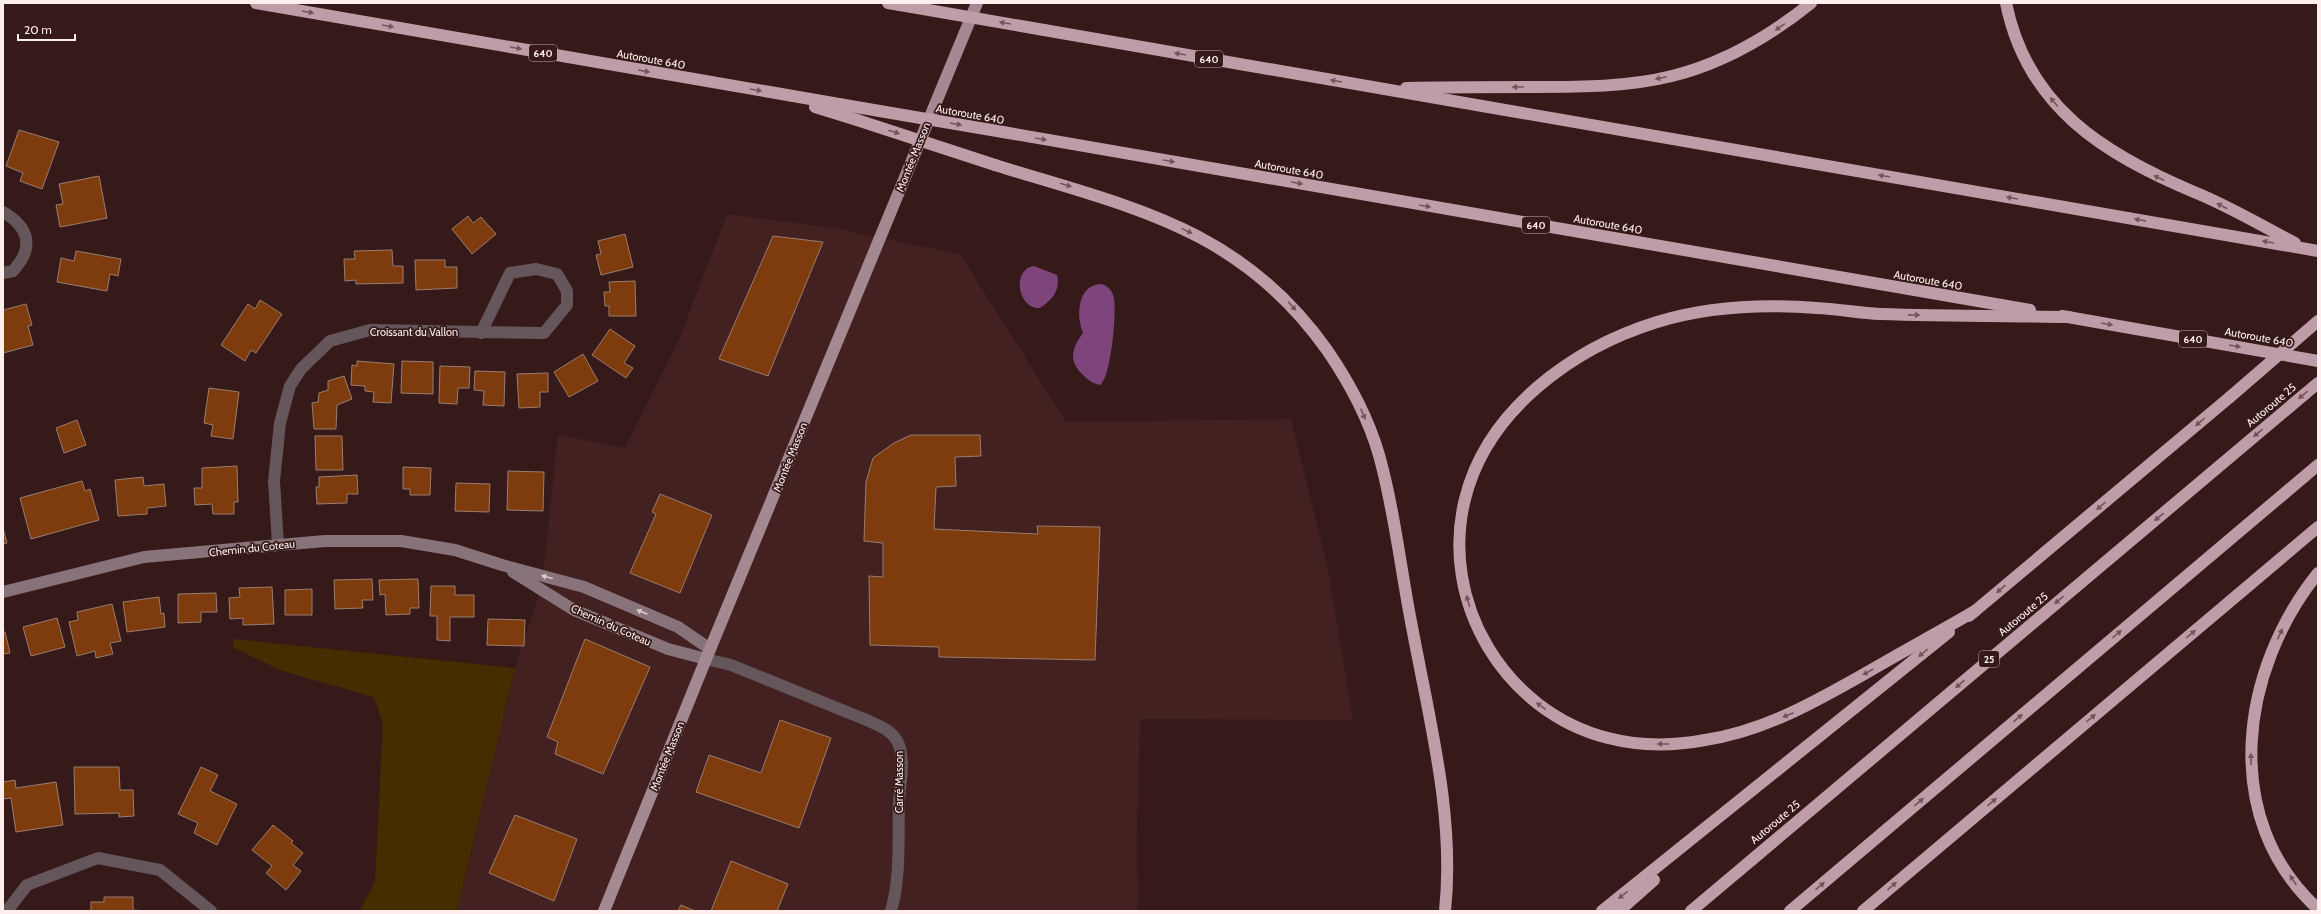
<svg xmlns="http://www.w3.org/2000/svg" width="2321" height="914" viewBox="0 0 2321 914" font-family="Cabin,sans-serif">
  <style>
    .built { fill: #432120 }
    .green { fill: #462d00 }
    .water { fill: #7d457b }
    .building { fill: #7d3b0e; stroke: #9b7d6e }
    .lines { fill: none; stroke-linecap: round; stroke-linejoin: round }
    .street { stroke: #64565b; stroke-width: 12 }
    .secondary { stroke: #89737a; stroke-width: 12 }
    .primary { stroke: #a58992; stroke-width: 12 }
    .highway { stroke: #bf9da8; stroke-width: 12 }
    .highway-bridge { stroke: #bf9da8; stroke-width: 12 }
    .oneway { fill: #735559 }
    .oneway2 { fill: #dbc9ca }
    .labels { text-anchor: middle; stroke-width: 3.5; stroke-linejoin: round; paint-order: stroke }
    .shield { fill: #351a19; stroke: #c2aead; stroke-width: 1 }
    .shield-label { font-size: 10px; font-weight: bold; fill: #feeeed }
    .street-label { font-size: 11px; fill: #feeeed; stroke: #351a19 }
  </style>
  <rect width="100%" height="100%" fill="#351a19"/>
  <polygon class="built" points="727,214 833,228 960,254 1066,422 1291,419 1328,569 1353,720 1140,719 1137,824 1138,911 457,911 515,668 542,585 558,435 625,448 679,340"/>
  <polygon class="green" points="233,639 515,668 457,911 360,911 375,881 383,724 374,697 282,671 234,648"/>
  <g class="water">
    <path d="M1034,266L1057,275C1061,290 1052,300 1040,308C1018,310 1011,269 1034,266Z"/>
    <path d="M1102,284C1107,286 1111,289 1113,295C1118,307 1111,379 1100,385C1092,383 1088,380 1082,374C1068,360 1072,348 1083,333C1076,316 1077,284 1102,284Z"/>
  </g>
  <g class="building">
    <polygon points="19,130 59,142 42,189 20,181 23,173 6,166"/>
    <polygon points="99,176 107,218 60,227 56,205 63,204 59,184"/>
    <polygon points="468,216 473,223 481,217 496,234 472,254 452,229"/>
    <polygon points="625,234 633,267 601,275 596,255 601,254 598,241"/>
    <polygon points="773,236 823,242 768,376 719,359"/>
    <polygon points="392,250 393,266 403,266 403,283 356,284 356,280 345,281 344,259 355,259 354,251"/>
    <polygon points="76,251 121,259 118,276 110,274 107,291 57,282 61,258 74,261"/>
    <polygon points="415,260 445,260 445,267 457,267 457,288 416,290"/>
    <polygon points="635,281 636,316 609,316 609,306 605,306 604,292 610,292 609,282"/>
    <polygon points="260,300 282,314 256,353 251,350 245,361 221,345 248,304 255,309"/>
    <polygon points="26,304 32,325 28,326 33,345 3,353 3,310"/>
    <polygon points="610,329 635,346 624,363 633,368 626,378 592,355"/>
    <polygon points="583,354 598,381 569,397 554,372"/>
    <polygon points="357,361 394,364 391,403 373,402 374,392 365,391 365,386 351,385 352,365 357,366"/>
    <polygon points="402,361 433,362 433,394 401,393"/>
    <polygon points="440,366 470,367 469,388 458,388 457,404 439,403"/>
    <polygon points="475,371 505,372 504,406 483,405 484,391 474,390"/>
    <polygon points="548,373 548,392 540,392 540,407 519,408 517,374"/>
    <polygon points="344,376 352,399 337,405 336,429 314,429 312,403 318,402 319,393 328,390 328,381"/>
    <polygon points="209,388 239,392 233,439 211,436 213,425 204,423"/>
    <polygon points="77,420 86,445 64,453 56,428"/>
    <polygon points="911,435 980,435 981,456 955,457 956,486 936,487 934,529 1038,534 1037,526 1100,527 1095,660 939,657 939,647 870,645 869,576 883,577 883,543 864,541 866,482 873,458 894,443"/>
    <polygon points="315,436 342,436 343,470 316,470"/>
    <polygon points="237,466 238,502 234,502 234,514 213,514 212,504 195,505 194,488 202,488 202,468"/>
    <polygon points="403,467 431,468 430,495 410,495 410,489 403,489"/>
    <polygon points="508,471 544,472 543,511 507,510"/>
    <polygon points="357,475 358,494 347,494 347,503 317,504 316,487 319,487 319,477"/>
    <polygon points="143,477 144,486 164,484 166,506 147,508 147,514 118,516 115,480"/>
    <polygon points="82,481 85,491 90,489 99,520 31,539 20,498"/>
    <polygon points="456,483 490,484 489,512 455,511"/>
    <polygon points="660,494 712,515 680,593 630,573 656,514 652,512"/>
    <polygon points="3,528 7,543 3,544"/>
    <polygon points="372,579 373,600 362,600 363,608 335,609 334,580"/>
    <polygon points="418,579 419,608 410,608 410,614 386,615 385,594 380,595 379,580"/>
    <polygon points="431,586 455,586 455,595 474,595 474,617 450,617 450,641 437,640 437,616 430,616"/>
    <polygon points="272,587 274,624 243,625 243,618 230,619 229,598 240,597 239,588"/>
    <polygon points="312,589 312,615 285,615 285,590"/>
    <polygon points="216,593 217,612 201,612 201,622 178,623 178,594"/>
    <polygon points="159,597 161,614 164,613 165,627 127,632 123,602"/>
    <polygon points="112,604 121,641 110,643 113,654 96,658 95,651 77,656 69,622 78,620 77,612"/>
    <polygon points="57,618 65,647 31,656 23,627"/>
    <polygon points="488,619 525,620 524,646 487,645"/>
    <polygon points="3,632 5,632 10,653 3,654"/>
    <polygon points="585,639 650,667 603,774 555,754 558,742 547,737"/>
    <polygon points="780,720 831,738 799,828 696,792 709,755 761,773"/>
    <polygon points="74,767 119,767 120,790 133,790 134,816 119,817 119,813 75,814"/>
    <polygon points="201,767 218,775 210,791 237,804 217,845 194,833 198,823 178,814"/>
    <polygon points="15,780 16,788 56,782 63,825 16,832 11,798 3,799 3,782"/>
    <polygon points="515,815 577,839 554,901 489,873"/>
    <polygon points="273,825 293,841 291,843 303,853 293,865 301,871 286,890 266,873 272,866 252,850"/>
    <polygon points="731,861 788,884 777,911 711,911"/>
    <polygon points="104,897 133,897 133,910 147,911 91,911 91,902 104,902"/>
    <polygon points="681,905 695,911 678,911"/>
  </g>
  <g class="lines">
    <g class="street">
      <path d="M3,212C19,221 32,235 24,255C22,260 17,266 13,271L3,273"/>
      <polyline points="278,545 274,481 280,423 290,386 301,369 330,341 370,330 544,333 567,305 567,291 557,274 536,269 510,273 481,333"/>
      <path d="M706,659L731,665L869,721C881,727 894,731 899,745C905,762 900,784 899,801C898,836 901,877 891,911"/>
      <polyline points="7,911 27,885 98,858 160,870 211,911"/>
    </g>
    <g class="secondary">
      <polyline points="513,572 574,610 668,649 706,659"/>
      <polyline points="3,592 144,557 325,541 401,541 455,550 502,565 584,587 678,627 710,649"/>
    </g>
    <polyline class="primary" points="604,911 706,659 977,3"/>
    <g class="highway">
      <polyline points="256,3 862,108"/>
      <polyline points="888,3 900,5"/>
      <path d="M2006,3C2027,107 2104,154 2194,192C2229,206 2262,226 2295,243"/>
      <polyline points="1044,30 2318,251"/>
      <path d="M1406,88C1449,87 1493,87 1536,87C1582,87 1627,87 1672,76C1724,63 1770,36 1811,3"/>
      <polyline points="815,107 857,120"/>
      <polyline points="1003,132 2030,310"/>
      <path d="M995,165C1130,207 1240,227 1327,350C1349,382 1368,417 1379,455C1395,512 1401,573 1413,632C1430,723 1455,818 1445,911"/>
      <polyline points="2062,316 2318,361"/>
      <path d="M2318,573C2240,670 2219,819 2318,909"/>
      <path d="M1975,611C1939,632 1902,652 1866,673C1815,702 1764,731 1705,740C1673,746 1639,746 1608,738C1505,712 1439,602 1465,499C1487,410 1573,348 1657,322C1709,306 1764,304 1817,308C1838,309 1859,313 1880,314C1943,316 2006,316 2069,317"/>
      <polyline points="1969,616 2230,397"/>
      <polyline points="1602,911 1949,632"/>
      <polyline points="1619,911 1654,880"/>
      <polyline points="1691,911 2318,383"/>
      <polyline points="1790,911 2318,465"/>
      <polyline points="1863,911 2318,527"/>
    </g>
    <g class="highway-bridge">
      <polyline points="900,5 1044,30"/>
      <polyline points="862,108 1003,132"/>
      <polyline points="857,120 995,165"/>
      <polyline points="2230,397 2318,321"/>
    </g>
  </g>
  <defs><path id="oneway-solid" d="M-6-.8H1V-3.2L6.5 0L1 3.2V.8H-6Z"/></defs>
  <g class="oneway">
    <use href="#oneway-solid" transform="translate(308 12) rotate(10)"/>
    <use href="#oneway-solid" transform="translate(1005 23) rotate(-170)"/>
    <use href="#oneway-solid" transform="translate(388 26) rotate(10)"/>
    <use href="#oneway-solid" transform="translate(1780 27) rotate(145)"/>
    <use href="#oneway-solid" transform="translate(516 48) rotate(10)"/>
    <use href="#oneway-solid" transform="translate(1180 54) rotate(-170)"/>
    <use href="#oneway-solid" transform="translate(644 71) rotate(10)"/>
    <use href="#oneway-solid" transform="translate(1661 78) rotate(168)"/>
    <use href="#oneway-solid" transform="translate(1336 81) rotate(-170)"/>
    <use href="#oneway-solid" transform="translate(1518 87) rotate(180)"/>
    <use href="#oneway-solid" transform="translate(756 90) rotate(10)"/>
    <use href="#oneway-solid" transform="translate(2054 102) rotate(-130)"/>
    <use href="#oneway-solid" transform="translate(956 124) rotate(10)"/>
    <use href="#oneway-solid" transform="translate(894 132) rotate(18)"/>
    <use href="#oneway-solid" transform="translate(1041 139) rotate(10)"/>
    <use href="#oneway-solid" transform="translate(1169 161) rotate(10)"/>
    <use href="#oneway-solid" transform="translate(1884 176) rotate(-170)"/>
    <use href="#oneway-solid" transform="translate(2159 178) rotate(-155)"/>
    <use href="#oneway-solid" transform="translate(1297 183) rotate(10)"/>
    <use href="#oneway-solid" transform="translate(1066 185) rotate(17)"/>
    <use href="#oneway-solid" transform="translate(2012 198) rotate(-170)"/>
    <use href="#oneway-solid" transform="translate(1425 206) rotate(10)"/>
    <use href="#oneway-solid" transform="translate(2222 206) rotate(-153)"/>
    <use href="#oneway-solid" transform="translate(2140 220) rotate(-170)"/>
    <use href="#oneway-solid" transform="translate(1187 231) rotate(26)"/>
    <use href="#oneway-solid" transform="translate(2268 242) rotate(-170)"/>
    <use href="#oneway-solid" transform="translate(1292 306) rotate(48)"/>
    <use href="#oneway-solid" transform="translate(1914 315) rotate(1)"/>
    <use href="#oneway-solid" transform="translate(2107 324) rotate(10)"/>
    <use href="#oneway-solid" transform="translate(2235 346) rotate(10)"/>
    <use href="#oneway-solid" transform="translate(2303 395) rotate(140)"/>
    <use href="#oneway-solid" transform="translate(1363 414) rotate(67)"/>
    <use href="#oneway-solid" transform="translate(2200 422) rotate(140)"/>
    <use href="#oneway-solid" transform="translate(2258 433) rotate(140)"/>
    <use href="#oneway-solid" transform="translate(2101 506) rotate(140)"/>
    <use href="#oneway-solid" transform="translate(2159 517) rotate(140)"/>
    <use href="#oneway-solid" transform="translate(2001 589) rotate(140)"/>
    <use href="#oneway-solid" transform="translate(2059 600) rotate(140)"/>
    <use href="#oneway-solid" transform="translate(1468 601) rotate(-106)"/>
    <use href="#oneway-solid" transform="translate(2117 634) rotate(-40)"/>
    <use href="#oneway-solid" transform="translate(2191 634) rotate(-40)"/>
    <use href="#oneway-solid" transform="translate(2280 634) rotate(-65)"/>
    <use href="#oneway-solid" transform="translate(1923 653) rotate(141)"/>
    <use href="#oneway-solid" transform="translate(1868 672) rotate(150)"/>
    <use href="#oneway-solid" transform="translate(1960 684) rotate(140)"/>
    <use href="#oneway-solid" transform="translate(1541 706) rotate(-144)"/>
    <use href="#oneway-solid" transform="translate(1788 715) rotate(157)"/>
    <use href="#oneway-solid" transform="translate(2018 718) rotate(-40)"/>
    <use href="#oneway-solid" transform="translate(2091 718) rotate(-40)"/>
    <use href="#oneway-solid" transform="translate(1663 744) rotate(-180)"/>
    <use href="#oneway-solid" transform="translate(2251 759) rotate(-91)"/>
    <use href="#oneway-solid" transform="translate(1919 802) rotate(-40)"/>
    <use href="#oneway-solid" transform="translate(1992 802) rotate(-40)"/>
    <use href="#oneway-solid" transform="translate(2293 880) rotate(-123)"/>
    <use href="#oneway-solid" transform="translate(1820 886) rotate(-40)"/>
    <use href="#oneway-solid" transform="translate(1892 886) rotate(-40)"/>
    <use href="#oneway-solid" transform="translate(1623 895) rotate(142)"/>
  </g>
  <g class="oneway2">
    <use href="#oneway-solid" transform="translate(547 577) rotate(-165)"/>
    <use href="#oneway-solid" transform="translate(642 612) rotate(-157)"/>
  </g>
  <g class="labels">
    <g class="shield">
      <rect x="529" y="45" width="28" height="16" rx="3"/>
      <rect x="1195" y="51" width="28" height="16" rx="3"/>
      <rect x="1522" y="217" width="28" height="16" rx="3"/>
      <rect x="2179" y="331" width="28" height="16" rx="3"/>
      <rect x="1979" y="651" width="20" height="16" rx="3"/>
    </g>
    <g class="shield-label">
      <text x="543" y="57">640</text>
      <text x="1209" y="63">640</text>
      <text x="1536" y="229">640</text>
      <text x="2193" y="343">640</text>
      <text x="1989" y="663">25</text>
    </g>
    <g class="street-label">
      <text transform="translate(651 59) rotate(10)" y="4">Autoroute 640</text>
      <text transform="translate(970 114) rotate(10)" y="4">Autoroute 640</text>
      <text transform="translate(913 157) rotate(-68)" y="4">Montée Masson</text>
      <text transform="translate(1289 169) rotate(10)" y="4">Autoroute 640</text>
      <text transform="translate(1608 224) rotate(10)" y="4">Autoroute 640</text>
      <text transform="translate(1928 280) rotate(10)" y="4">Autoroute 640</text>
      <text x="414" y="336">Croissant du Vallon</text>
      <text transform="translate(2259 337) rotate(10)" y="4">Autoroute 640</text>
      <text transform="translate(2271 405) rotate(-40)" y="4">Autoroute 25</text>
      <text transform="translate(790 457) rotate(-68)" y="4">Montée Masson</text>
      <text transform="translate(252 548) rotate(-6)" y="4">Chemin du Coteau</text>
      <text transform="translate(2023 614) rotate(-40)" y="4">Autoroute 25</text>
      <text transform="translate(611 625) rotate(24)" y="4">Chemin du Coteau</text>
      <text transform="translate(667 756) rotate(-68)" y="4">Montée Masson</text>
      <text transform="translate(899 782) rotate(-90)" y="4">Carré Masson</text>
      <text transform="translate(1775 822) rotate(-40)" y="4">Autoroute 25</text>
    </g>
  </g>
  <rect width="2321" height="914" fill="none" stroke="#feeeed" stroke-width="8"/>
  <path d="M18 34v6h57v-6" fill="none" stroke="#feeeed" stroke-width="2"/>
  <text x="24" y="34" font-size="12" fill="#feeeed" stroke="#351a19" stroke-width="3" paint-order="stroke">20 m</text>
</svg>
